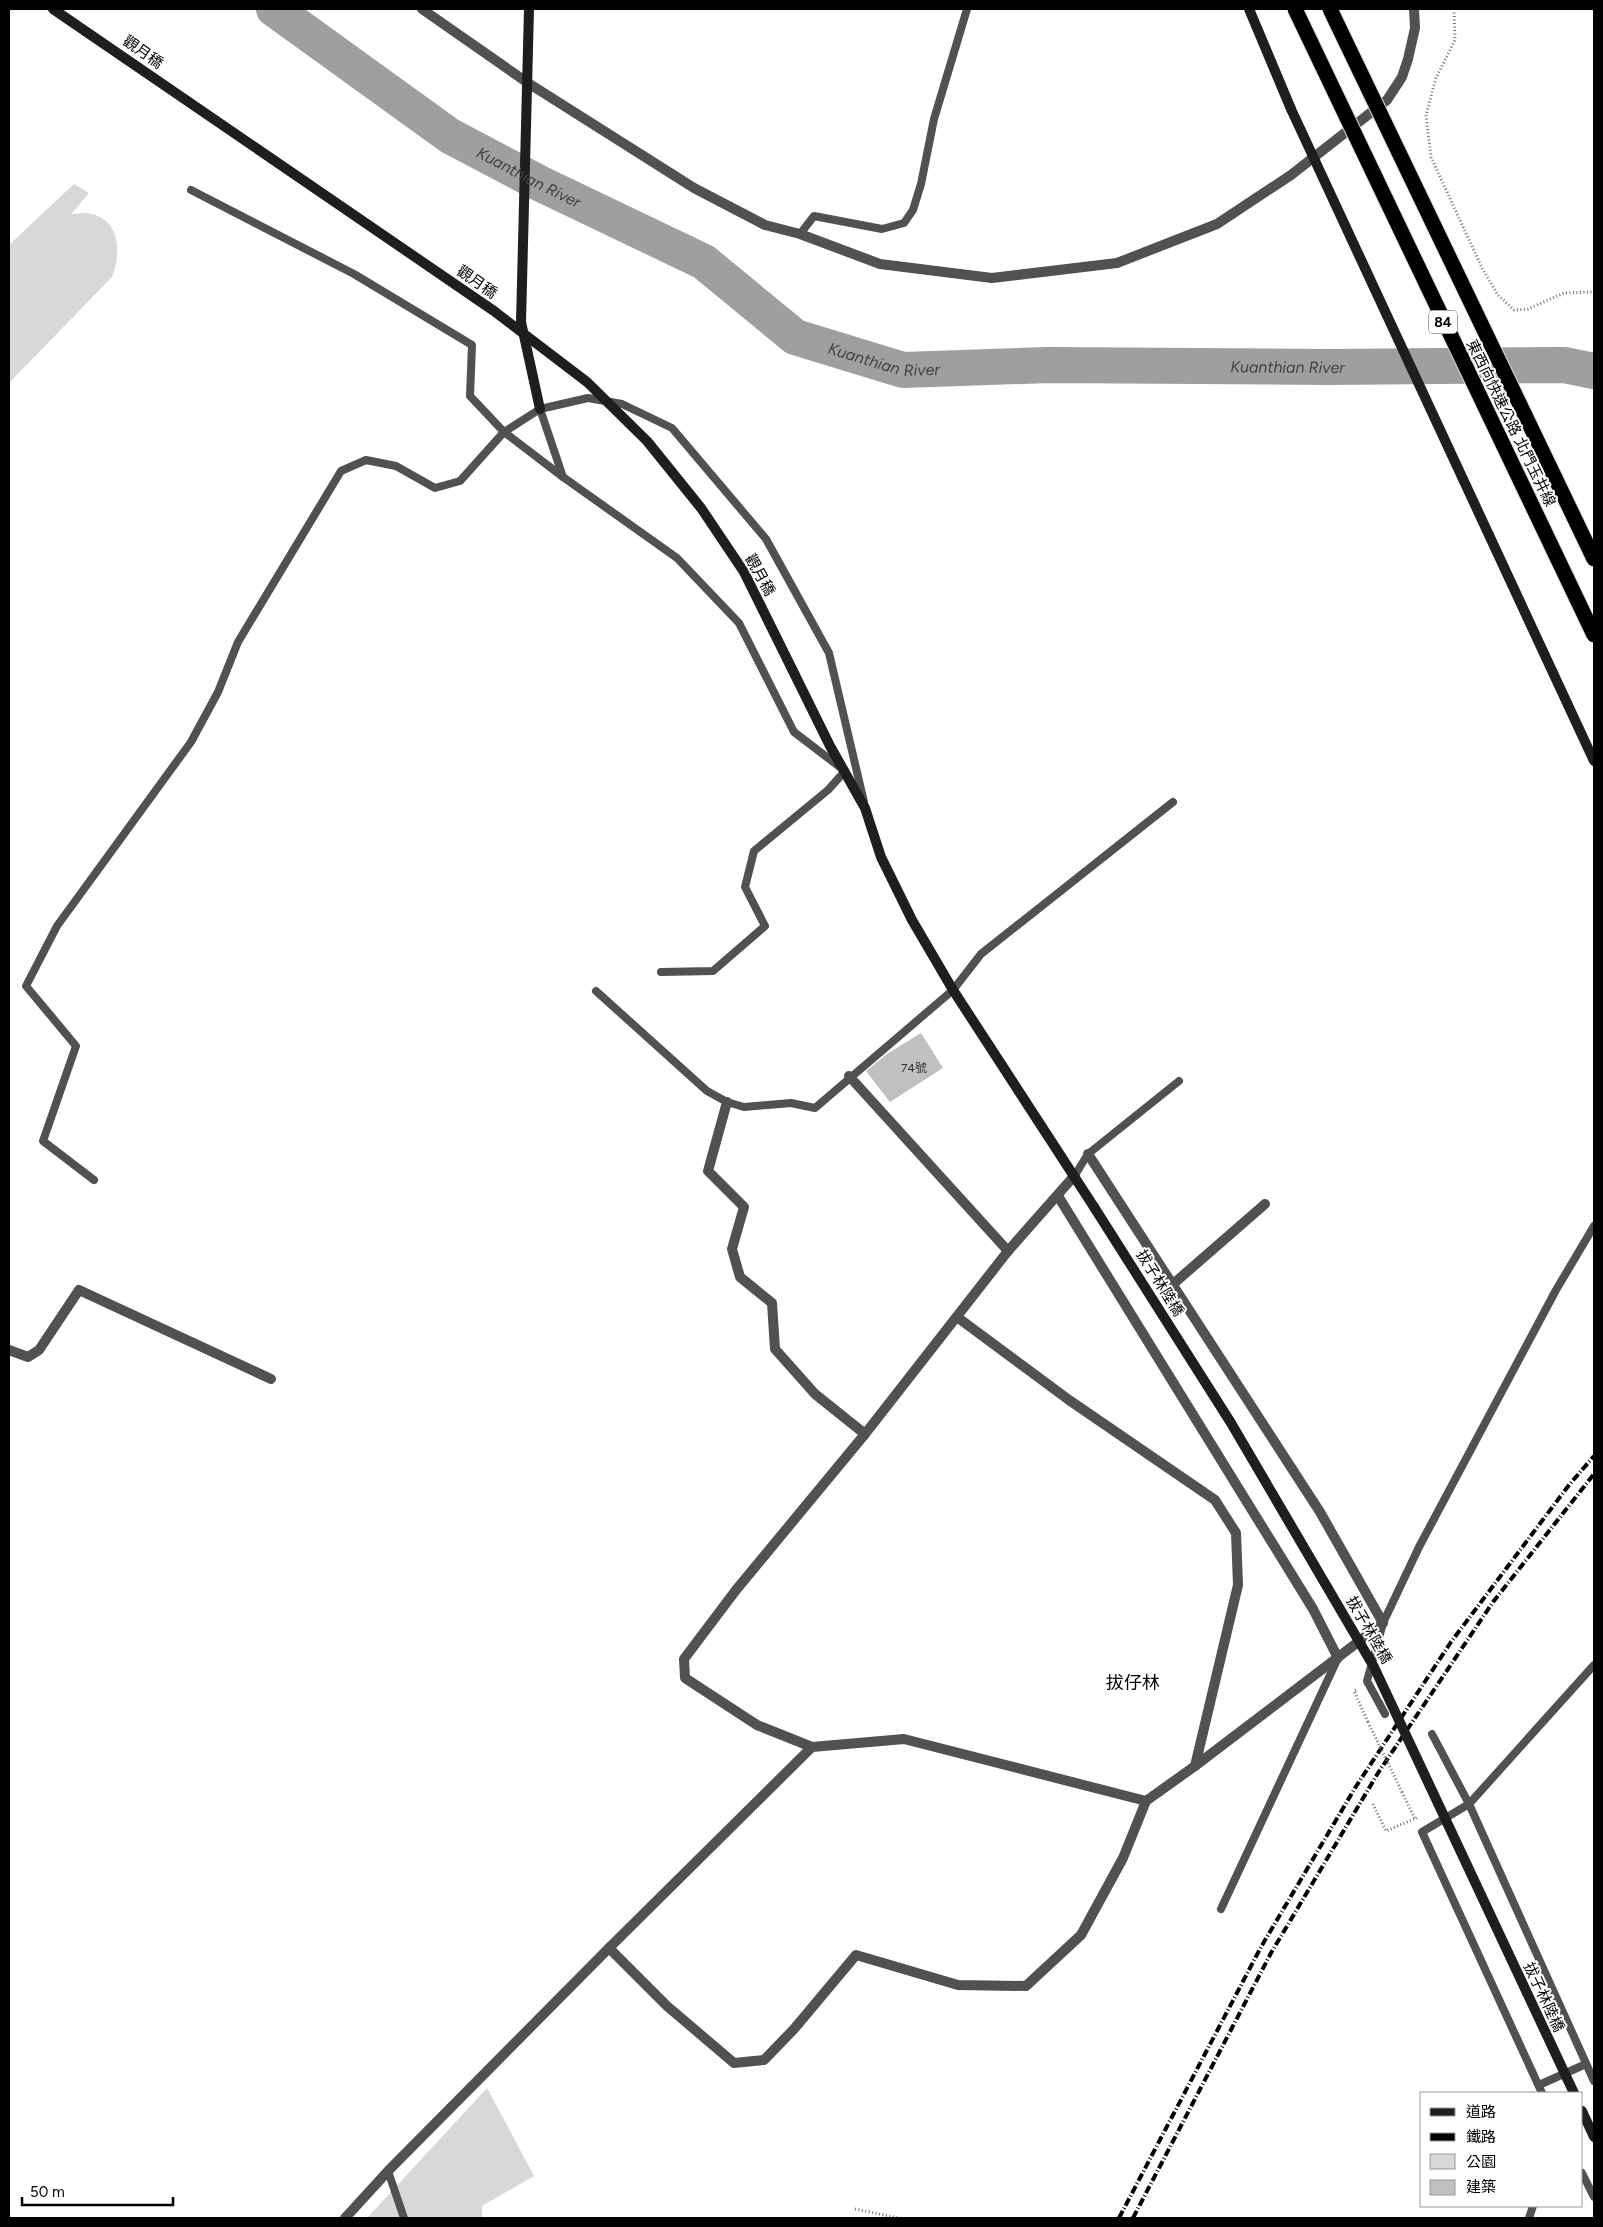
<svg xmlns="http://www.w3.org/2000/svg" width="1603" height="2227" viewBox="0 0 1603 2227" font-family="Figtree,'Noto Sans TC',sans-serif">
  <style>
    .green { fill: #d8d8d8 }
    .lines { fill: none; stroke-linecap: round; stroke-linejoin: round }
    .river { stroke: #9f9f9f; stroke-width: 36 }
    .building { fill: #c0c0c0 }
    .path { stroke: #737373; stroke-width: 3; stroke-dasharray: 1 2.5; stroke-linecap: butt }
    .lane { stroke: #515151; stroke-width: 8 }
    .street { stroke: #515151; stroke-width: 10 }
    .secondary { stroke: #1e1e1e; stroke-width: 10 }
    .rail { stroke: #000; stroke-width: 4; stroke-dasharray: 8 2.5 1 2.5; stroke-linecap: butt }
    .highway-bridge-casing { stroke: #dbdbdb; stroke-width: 17; stroke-linecap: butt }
    .path-bridge { stroke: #737373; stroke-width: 3; stroke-dasharray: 1 2.5; stroke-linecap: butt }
    .secondary-bridge { stroke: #1e1e1e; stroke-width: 10 }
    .highway-bridge { stroke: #000; stroke-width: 15 }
    .labels { text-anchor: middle; stroke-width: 4; stroke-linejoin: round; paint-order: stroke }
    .number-label { font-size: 12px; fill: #303030 }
    .shield { fill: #fff; stroke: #4c4c4c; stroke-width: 1 }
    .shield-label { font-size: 14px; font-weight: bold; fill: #000 }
    .street-label { font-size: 15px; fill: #000; stroke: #fff }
    .water-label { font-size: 16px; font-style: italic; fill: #404040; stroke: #fff }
    .quarter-label { font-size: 18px; fill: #000; stroke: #fff }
  </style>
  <rect width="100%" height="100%" fill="#fff"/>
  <g class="green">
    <path d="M74,184L89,193L71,214C76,214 81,213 86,213C120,217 122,251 112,277L9,383V245Z"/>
    <polygon points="487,2088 534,2176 482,2206 482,2218 367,2218"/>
  </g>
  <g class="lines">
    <path class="river" id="s1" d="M274,9L450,136L539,183L704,262L795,337L903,370L1049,365L1327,367L1564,365L1594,371"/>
  </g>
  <polygon class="building" points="921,1033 943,1068 890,1102 866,1071 887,1054"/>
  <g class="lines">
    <g class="path">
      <polyline points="1454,9 1455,40 1436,78 1426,115 1431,157 1482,268 1498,295 1514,310 1528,309 1564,293 1594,292"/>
      <polyline points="1356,1690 1354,1691 1368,1722"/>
      <polyline points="1402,1792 1415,1819 1417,1818"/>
      <polyline points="1373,1804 1386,1831 1414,1819"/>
      <polyline points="855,2209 899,2218"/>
    </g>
    <g class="lane">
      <polyline points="191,190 354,274 472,345 470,396 504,432 563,477"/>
      <polyline points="800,234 814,216 882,229 904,223 913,210 921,184 934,119 967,9"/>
      <polyline points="540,409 563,477 677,558 739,623 794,732 845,771 828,790 754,851 745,887 765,926 713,971 661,972"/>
      <polyline points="596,991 707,1091 727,1102 744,1107 791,1103 815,1108 953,990 981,954 1173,802"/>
      <polyline points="1075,1175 1088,1154 1179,1081"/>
      <polyline points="94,1180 43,1141 76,1046 26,986 57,926 191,742 218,692 238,642 341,471 366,460 396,466 435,488 460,481 504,432 540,409 588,398 622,404 672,428 766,539 829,653 864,802"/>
      <polyline points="1385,1714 1367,1681 1383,1623 1419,1547 1556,1290 1594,1226"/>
      <polyline points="1432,1734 1469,1804 1594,2081"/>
      <polyline points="1221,1909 1337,1660"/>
      <polyline points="1539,2085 1586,2064"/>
      <polyline points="1542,2093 1422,1832 1469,1804 1594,1665"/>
      <polyline points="388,2171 404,2218"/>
      <polyline points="1582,2173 1594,2197"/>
      <polyline points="1529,2218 1533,2206"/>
    </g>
    <g class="street">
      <polyline points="422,9 528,83 694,188 765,225 800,234 880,264 992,278 1117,263 1217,224 1291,175 1387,100 1402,77 1408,59 1415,28 1414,9"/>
      <polyline points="849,1076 1008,1251"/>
      <polyline points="727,1102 708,1171 744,1207 732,1249 740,1277 772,1303 775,1349 815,1394 865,1434"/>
      <polyline points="1088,1154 1320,1512 1383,1623 1195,1766"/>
      <polyline points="1058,1196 1313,1609 1338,1658"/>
      <polyline points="1172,1285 1265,1204"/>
      <polyline points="957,1317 1069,1400 1215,1500 1236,1533 1238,1585 1195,1766 1146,1801 904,1739 812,1747 757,1725 685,1678 684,1659 736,1590 865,1434 1008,1251 1075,1175"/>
      <polyline points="9,1350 28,1357 39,1350 79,1290 271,1379"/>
      <polyline points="609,1948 667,2006 734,2063 764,2060 794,2029 856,1955 958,1985 1026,1986 1081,1935 1123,1858 1146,1801"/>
      <polyline points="345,2218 388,2171 609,1948 812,1747"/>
    </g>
    <g class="secondary">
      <polyline points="529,9 521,322 540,409"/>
      <polyline points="1249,9 1291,109"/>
      <polyline points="792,669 830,746 865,808 881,857 912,920 953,990 1094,1207"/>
      <polyline points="1582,2111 1594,2137"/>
    </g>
    <g class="rail">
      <polyline points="1119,2218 1261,1947 1355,1788 1451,1642 1569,1485 1594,1456"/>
      <polyline points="1133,2218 1271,1953 1378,1773 1493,1602 1594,1474"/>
    </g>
    <defs>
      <g id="highway-bridge">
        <polyline points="1295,9 1594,635"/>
        <polyline points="1330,9 1594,559"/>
      </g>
    </defs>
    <use href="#highway-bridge" class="highway-bridge-casing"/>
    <polyline class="path-bridge" points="1368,1722 1402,1792"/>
    <g class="secondary-bridge">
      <polyline points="53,9 494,311 587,382 647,441 701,508 744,572 792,669"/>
      <polyline points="1291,109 1594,761"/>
      <polyline points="1094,1207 1231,1423 1374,1667 1574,2093"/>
    </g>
    <use href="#highway-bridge" class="highway-bridge"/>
  </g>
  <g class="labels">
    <g class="number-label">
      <text x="914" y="1072">74號</text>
    </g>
    <rect class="shield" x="1429" y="310.5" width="28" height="23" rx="4"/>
    <g class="shield-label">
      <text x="1443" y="327">84</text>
    </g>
    <g class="street-label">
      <text transform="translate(143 52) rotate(35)" y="5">觀月穚</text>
      <text transform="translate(477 282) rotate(35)" y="5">觀月穚</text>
      <text transform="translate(1511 423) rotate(64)" y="5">東西向快速公路 北門玉井線</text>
      <text transform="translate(760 575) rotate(61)" y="5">觀月穚</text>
      <text transform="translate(1160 1283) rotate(58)" y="5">拔子林陸橋</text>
      <text transform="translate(1369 1630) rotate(60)" y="5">拔子林陸橋</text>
      <text transform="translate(1544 1997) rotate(65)" y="5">拔子林陸橋</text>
    </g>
    <g class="water-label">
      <text dy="6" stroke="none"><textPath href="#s1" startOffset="306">Kuanthian River</textPath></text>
      <text dy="6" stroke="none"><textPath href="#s1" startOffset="711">Kuanthian River</textPath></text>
      <text dy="6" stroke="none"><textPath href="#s1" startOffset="1116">Kuanthian River</textPath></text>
    </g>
    <g class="quarter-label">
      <text x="1133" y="1689">拔仔林</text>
    </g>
  </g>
  <rect width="1603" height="2227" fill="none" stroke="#000000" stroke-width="20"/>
  <rect x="1420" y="2092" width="162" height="115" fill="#ffffff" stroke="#999999"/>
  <rect x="1430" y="2108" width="25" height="8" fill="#1e1e1e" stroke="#999999"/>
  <text x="1466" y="2117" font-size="15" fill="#000000">道路</text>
  <rect x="1430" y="2133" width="25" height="8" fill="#000000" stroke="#999999"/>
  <text x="1466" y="2142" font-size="15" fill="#000000">鐵路</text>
  <rect x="1430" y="2154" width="25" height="15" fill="#d8d8d8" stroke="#999999"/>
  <text x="1466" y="2167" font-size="15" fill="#000000">公園</text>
  <rect x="1430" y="2180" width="25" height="15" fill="#c0c0c0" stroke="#999999"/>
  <text x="1466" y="2192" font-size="15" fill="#000000">建築</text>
  <path d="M22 2197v8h151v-8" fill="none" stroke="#000000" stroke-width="2.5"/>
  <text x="30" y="2197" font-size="15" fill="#000000" stroke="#ffffff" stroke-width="4" paint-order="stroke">50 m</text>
</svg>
